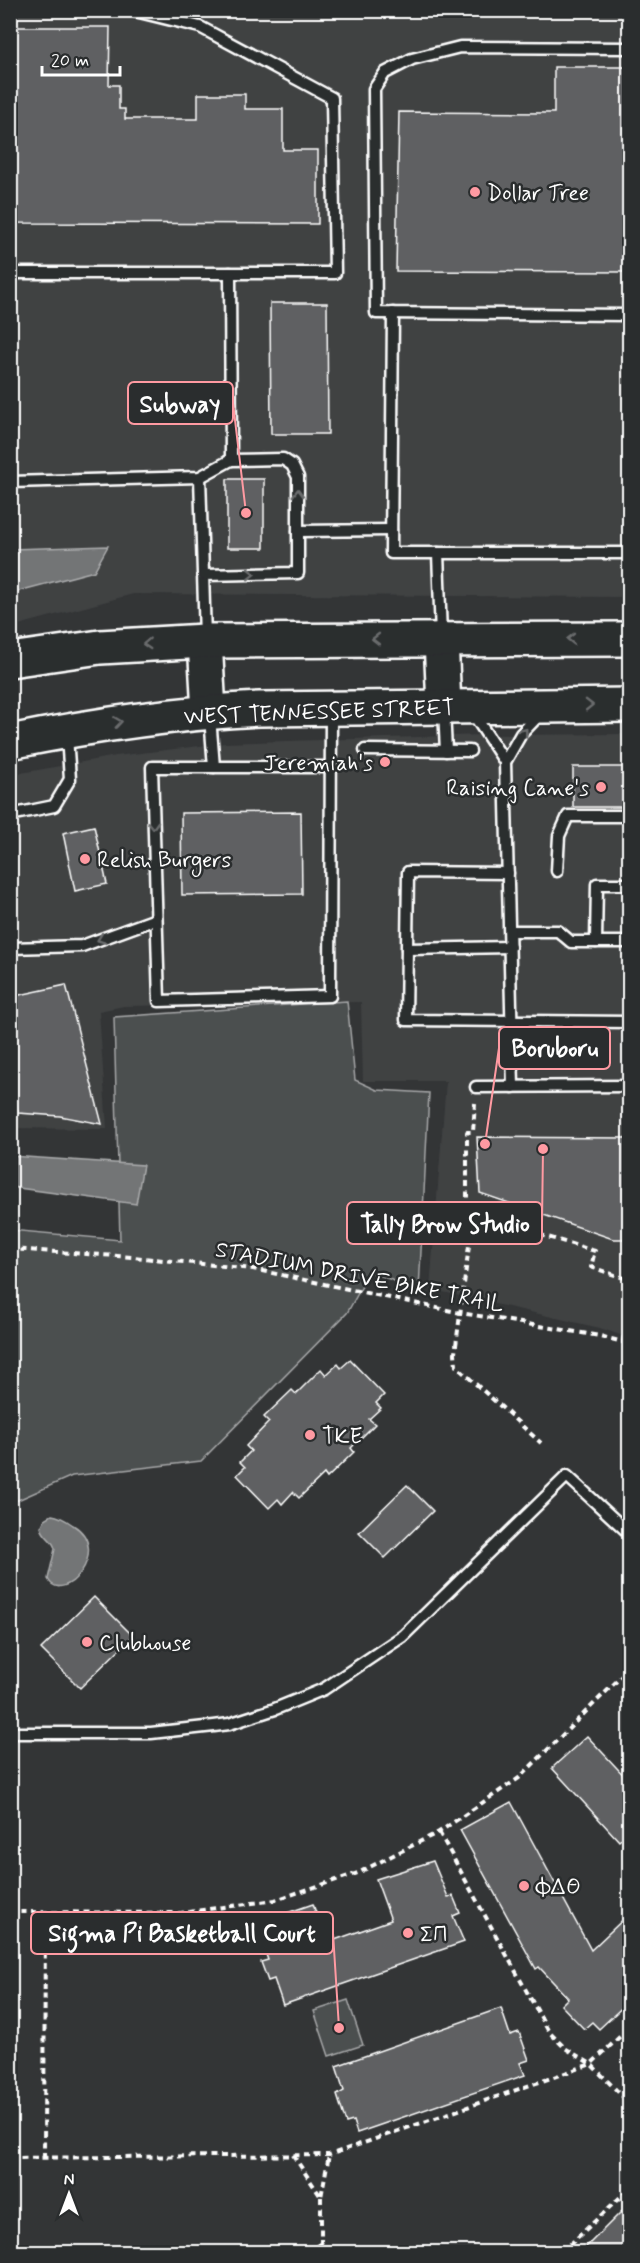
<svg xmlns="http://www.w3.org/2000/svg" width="640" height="2263" viewBox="0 0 640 2263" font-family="Mynerve,sans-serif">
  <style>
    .built { fill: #404243 }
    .green { fill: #4c4f50; stroke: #a6a7a8; stroke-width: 1.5 }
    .water { fill: #737576; stroke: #abacad; stroke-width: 1.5 }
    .building { fill: #5f6162; stroke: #fff; stroke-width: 1.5 }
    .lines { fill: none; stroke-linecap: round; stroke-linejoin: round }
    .service-casing { stroke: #fff; stroke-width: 15 }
    .primary-casing { stroke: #fff; stroke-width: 38 }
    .path { stroke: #fff; stroke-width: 4; stroke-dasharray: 6 4.5; stroke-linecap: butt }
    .service { stroke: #2a2d2e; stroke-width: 10 }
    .primary { stroke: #2a2d2e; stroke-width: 33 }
    .oneway { stroke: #6a6c6d }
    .poi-dot { fill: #ff9aa2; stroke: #2a2d2e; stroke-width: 2 }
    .labels { text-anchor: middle; stroke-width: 5; stroke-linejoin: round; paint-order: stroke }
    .poi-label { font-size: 22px; fill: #fff; stroke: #2a2d2e; text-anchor: start }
    .street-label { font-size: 22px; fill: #fff; stroke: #2a2d2e }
    .leader { fill: none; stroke: #ff9aa2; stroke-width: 2 }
    .callout-dot { fill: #ff9aa2; stroke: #2a2d2e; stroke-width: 2 }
    .callout { fill: #2a2d2e; stroke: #ff9aa2; stroke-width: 2 }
    .callout-label { font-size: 24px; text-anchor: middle; font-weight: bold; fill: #fff }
  </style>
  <rect width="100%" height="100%" fill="#333536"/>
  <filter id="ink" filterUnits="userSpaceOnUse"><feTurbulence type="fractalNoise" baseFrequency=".0167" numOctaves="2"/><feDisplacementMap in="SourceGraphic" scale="12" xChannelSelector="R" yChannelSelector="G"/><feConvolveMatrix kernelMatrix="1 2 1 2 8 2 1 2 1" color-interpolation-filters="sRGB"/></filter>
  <g filter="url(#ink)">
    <g class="built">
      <polygon points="11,11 629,11 629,597 133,594 11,627"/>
      <polygon points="629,734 629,1338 600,1328 430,1289 446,1081 363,1081 361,1002 124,1006 99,1011 107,1129 11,1128 10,775 116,756 225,743 484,735"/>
    </g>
    <g class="green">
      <polygon points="347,1001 355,1080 377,1090 429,1093 419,1290 370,1272 347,1313 201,1461 72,1476 11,1503 10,1329 13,1327 10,1230 120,1240 114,1017"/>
      <polygon points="348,2000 363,2045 329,2056 314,2011"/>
    </g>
    <g class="water">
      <polygon points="108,546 94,571 11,593 11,549"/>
      <polygon points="11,1156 143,1165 136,1204 11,1187"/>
      <path d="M52,1515C60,1516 66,1520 73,1525C114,1550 62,1607 48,1579L55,1549C54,1540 43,1537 41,1527L45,1519Z"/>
    </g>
    <g class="building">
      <polygon points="10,27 110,27 109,85 119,85 119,109 125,109 125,119 198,119 198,94 245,94 245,109 283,109 283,150 318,150 318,224 10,223"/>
      <polygon points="554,67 630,67 630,272 396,271 399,112 554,113"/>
      <polygon points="270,303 327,303 328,434 271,434"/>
      <rect x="227" y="479" width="37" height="69"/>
      <rect x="573" y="767" width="57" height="40"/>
      <polygon points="301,812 302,894 182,895 181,813"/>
      <polygon points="94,826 107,884 75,891 63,833"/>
      <polygon points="66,985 102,1124 60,1116 18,1113 10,1077 10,997"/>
      <polygon points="477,1137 630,1138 630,1239 613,1239 480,1193"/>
      <polygon points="350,1360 384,1395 376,1403 381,1408 369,1419 375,1424 351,1448 354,1452 327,1478 324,1474 299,1498 293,1492 282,1504 278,1499 269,1508 237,1475 245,1467 240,1462 251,1451 246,1446 269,1422 264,1417 292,1390 296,1394 321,1369 326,1375 338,1364 341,1368"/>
      <polygon points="407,1485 433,1511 385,1558 359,1532"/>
      <polygon points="94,1597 133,1636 80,1688 41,1649"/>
      <polygon points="587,1736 630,1782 630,1831 619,1841 552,1768"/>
      <polygon points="511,1802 591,1950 630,1913 630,2000 599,2029 592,2022 584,2029 561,2005 568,1998 539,1967 536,1969 460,1830"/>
      <polygon points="433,1861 448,1897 453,1896 460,1913 453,1916 464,1942 283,2005 274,1979 268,1981 261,1962 268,1960 255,1924 313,1904 326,1943 391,1920 376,1879"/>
      <polygon points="501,2008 510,2035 519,2032 529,2060 520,2063 525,2075 357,2133 353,2121 346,2123 337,2095 344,2091 336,2066"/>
      <polygon points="630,2203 630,2253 580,2253"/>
    </g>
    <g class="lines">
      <defs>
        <g id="service">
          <polyline points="630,48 460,47 412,59 385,73 374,89 376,313 630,315"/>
          <polyline points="10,273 335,273 332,98 200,27 131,10"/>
          <polyline points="230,273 231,460"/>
          <polyline points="393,313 391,553 630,553"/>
          <polyline points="200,477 205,637"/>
          <polyline points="10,482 200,477 231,460 283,459 292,465 298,477 298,573 204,575"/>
          <polyline points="298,531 391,530"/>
          <polyline points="438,553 441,636"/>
          <polyline points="444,709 446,751"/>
          <polyline points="472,712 505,762"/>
          <polyline points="210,717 214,767"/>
          <polyline points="365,750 470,751"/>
          <polyline points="331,767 152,767 159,1001 330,996 331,712"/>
          <polyline points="10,815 54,806 70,779 67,736"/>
          <polyline points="557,871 559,836 568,816 630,816"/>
          <polyline points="508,873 408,872 406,1020 630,1022"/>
          <polyline points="510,931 558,931 571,942 630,942"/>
          <polyline points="596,942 597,884 630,884"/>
          <polyline points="10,948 82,946 156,919"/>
          <polyline points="407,949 510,947"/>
          <polyline points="476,1087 630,1086"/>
          <polyline points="513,1087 505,762 521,734 542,712"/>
          <polyline points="10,1733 151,1733 214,1726 229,1724 275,1709 324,1689 403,1636 567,1476 630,1534"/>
        </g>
        <g id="primary">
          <polyline points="441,639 444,707"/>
          <polyline points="205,641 209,712"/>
          <polyline points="10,660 100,647 205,641 630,639"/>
          <path d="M10,742C93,725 176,713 260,709L630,705"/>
        </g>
      </defs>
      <use href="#service" class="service-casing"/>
      <use href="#primary" class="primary-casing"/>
      <g class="path">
        <polyline points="475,1103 473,1132 467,1132 467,1207 473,1215 595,1251 591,1267 630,1280"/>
        <polyline points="473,1215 455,1353 456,1366 541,1443"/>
        <polyline points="10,1249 133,1257 253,1269 461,1313 600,1336 630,1344"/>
        <polyline points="623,1342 630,1292"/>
        <polyline points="439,1832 549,2032 565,2048 591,2064 630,2104"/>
        <polyline points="10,1912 181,1913 275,1900 358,1873 439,1832 519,1778 630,1668"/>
        <polyline points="293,2155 321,2197 329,2155"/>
        <polyline points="10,2158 329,2155 591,2064 630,2027"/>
        <polyline points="44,2158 45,1912"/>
        <polyline points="321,2197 321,2243 334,2252"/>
        <polyline points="309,2252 321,2243"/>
        <polyline points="562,2252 630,2188"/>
      </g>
      <use href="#service" class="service"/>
      <use href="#primary" class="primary"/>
    </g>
    <defs><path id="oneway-chevron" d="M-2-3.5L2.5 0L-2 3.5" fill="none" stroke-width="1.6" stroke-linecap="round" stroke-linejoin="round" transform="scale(1.5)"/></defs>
    <g class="oneway">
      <use href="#oneway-chevron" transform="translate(298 493) rotate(-90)"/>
      <use href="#oneway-chevron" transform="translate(251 574) rotate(-1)"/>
      <use href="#oneway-chevron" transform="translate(376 639) rotate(180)"/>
      <use href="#oneway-chevron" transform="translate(571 639) rotate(180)"/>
      <use href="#oneway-chevron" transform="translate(147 644) rotate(177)"/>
      <use href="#oneway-chevron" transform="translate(589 705) rotate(-1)"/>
      <use href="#oneway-chevron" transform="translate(118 722) rotate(-8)"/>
      <use href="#oneway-chevron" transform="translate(524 732) rotate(-52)"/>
      <use href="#oneway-chevron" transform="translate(153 825) rotate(88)"/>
      <use href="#oneway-chevron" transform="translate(101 939) rotate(160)"/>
    </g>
  </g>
  <g class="poi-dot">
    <circle cx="475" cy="192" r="6"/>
    <circle cx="385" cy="762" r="6"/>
    <circle cx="601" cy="787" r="6"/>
    <circle cx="85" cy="859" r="6"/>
    <circle cx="310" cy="1435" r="6"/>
    <circle cx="87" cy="1642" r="6"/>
    <circle cx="524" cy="1886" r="6"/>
    <circle cx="408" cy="1933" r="6"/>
  </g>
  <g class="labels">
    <g class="poi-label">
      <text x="487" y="200">Dollar Tree</text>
      <text x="373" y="770" text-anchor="end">Jeremiah's</text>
      <text x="589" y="795" text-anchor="end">Raising Cane's</text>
      <text x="97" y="867">Relish Burgers</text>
      <text x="322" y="1443">TKE</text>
      <text x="99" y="1650">Clubhouse</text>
      <text x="536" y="1894">ΦΔΘ</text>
      <text x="420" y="1941">ΣΠ</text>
    </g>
    <g class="street-label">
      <text transform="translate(319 711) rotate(-2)" y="8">WEST TENNESSEE STREET</text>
      <text transform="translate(360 1276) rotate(11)" y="8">STADIUM DRIVE BIKE TRAIL</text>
    </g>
  </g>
  <path class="leader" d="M246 513L233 403M485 1144L499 1048M543 1149L542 1223M339 2028L333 1933"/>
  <g class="callout-dot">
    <circle cx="246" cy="513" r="6"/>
    <circle cx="485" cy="1144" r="6"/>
    <circle cx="543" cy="1149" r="6"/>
    <circle cx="339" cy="2028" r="6"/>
  </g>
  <g class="callout">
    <rect x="128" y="382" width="105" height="42" rx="6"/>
    <rect x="499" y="1027" width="111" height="42" rx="6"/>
    <rect x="347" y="1202" width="195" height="42" rx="6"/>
    <rect x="31" y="1912" width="302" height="42" rx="6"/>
  </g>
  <g class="callout-label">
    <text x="180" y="412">Subway</text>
    <text x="555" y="1056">Boruboru</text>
    <text x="445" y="1232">Tally Brow Studio</text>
    <text x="182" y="1941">Sigma Pi Basketball Court</text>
  </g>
  <rect width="640" height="2263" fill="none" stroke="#2a2d2e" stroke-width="36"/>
  <rect x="18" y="18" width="604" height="2227" fill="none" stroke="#fff" stroke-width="2" filter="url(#ink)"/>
  <g transform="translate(69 2194)" stroke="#2a2d2e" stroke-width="4.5" paint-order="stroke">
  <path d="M0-4.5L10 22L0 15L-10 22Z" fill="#ffffff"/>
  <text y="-9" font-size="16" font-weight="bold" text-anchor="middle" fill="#ffffff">N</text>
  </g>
  <path d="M42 66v9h78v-9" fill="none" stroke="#ffffff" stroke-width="3"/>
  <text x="51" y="66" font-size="18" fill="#ffffff" stroke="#2a2d2e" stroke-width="4.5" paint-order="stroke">20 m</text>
</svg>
